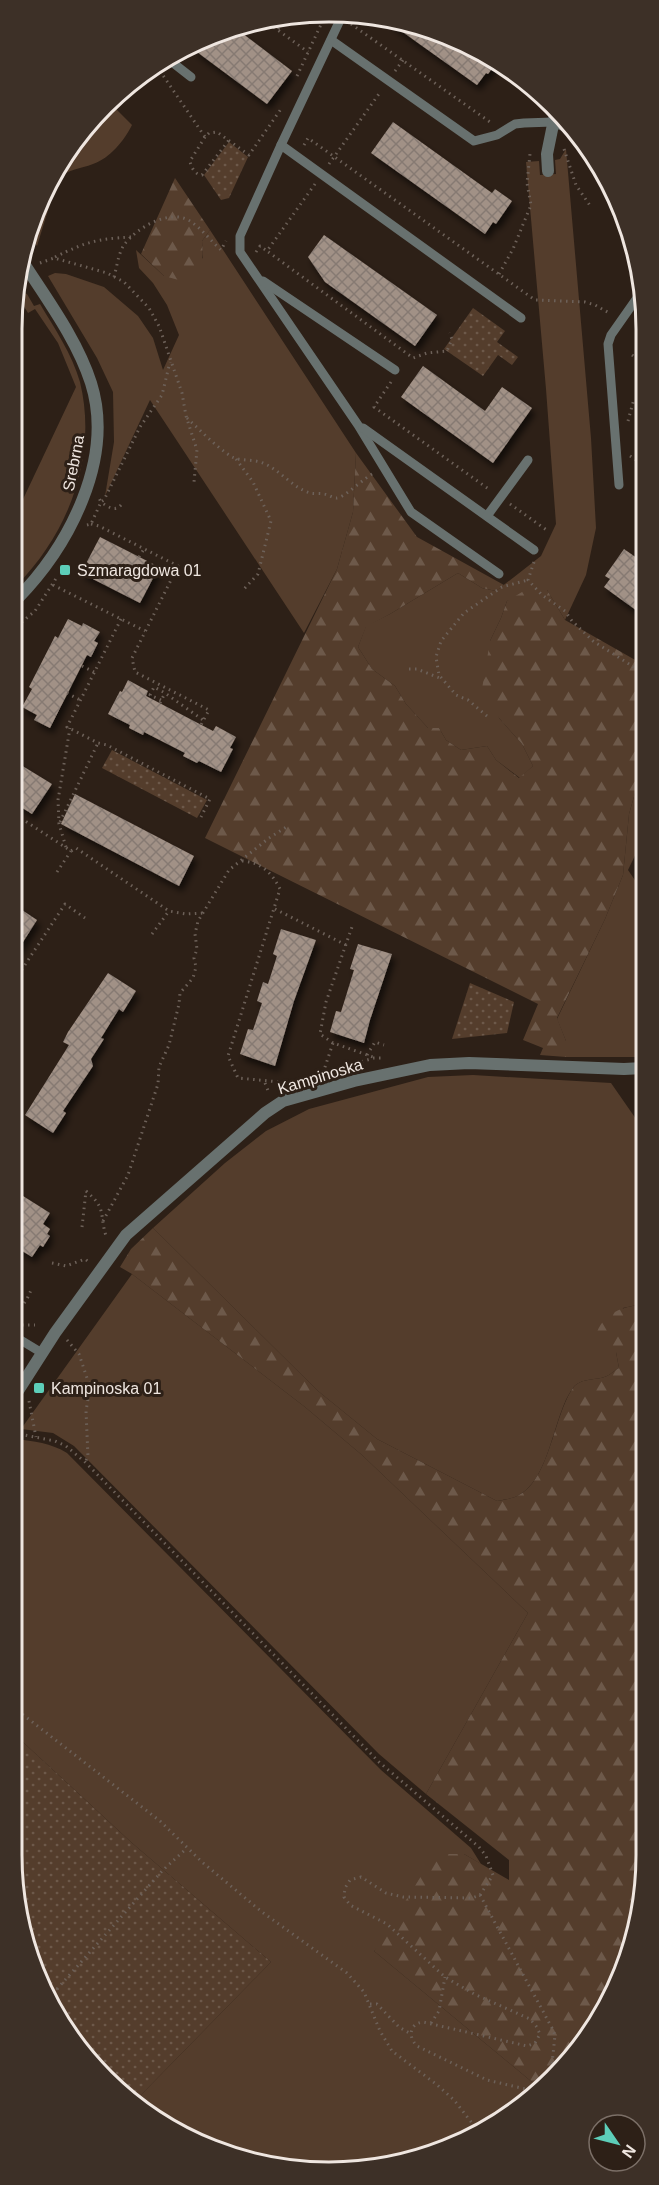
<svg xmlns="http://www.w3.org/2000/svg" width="659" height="2185" viewBox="0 0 659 2185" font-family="Arial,sans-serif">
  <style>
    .grass { fill: #543d2c }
    .forest { fill: url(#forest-firs) }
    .park { fill: url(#park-dots) }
    .building { fill: url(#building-cross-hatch); filter: url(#shadow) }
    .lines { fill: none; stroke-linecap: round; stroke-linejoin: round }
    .path { stroke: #6d6159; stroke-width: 3; stroke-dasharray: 1.5 4.5; stroke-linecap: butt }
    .service { stroke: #68716f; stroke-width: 9 }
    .minor { stroke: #68716f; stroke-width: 12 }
    .tertiary { stroke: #68716f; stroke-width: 12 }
    .poi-dot { fill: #5dceb9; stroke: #2d2017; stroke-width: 2 }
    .labels { text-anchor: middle; stroke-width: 6; stroke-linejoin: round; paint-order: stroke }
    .street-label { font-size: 16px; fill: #efe6e0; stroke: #2d2017 }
    .poi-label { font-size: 16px; fill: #efe6e0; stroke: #2d2017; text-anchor: start }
    .rim { fill: none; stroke: #efe6e0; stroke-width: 3 }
  </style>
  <defs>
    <pattern id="forest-firs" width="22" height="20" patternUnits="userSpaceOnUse" patternTransform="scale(1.5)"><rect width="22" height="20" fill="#543d2c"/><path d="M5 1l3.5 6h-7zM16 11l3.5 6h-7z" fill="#6d594a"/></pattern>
    <pattern id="park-dots" width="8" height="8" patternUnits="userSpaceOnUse" patternTransform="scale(1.5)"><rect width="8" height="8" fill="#543d2c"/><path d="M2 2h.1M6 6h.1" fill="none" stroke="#6d594a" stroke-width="1.8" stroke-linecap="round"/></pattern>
    <pattern id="building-cross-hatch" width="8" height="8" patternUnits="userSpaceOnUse" patternTransform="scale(1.5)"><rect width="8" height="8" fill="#a19186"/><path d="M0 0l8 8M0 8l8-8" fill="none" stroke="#867a72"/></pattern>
    <filter id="shadow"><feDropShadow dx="3.5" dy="5.5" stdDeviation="3" flood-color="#0009"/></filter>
  </defs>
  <rect width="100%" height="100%" fill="#2d2017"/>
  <g class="grass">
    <path d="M113,106L132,125C124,141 110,158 93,164C80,169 69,169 58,178L37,246L31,236L66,153Z"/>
    <polygon points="566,149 591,438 596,528 586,575 565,620 547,590 507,601 501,618 490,641 499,718 522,744 533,766 520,778 496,760 487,746 461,750 446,740 439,728 428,728 406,704 395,686 372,669 358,647 366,626 390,614 458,573 482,588 496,591 541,556 556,524 546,389 526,162 539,161 540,175 556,174 555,160 560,159"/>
    <polygon points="210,230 356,453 353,512 337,569 304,633 150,400 105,496 114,442 113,392 97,358 48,276 55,273 66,274 104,287 138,316 153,338 163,370 179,335 167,305 153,283 139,268 136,250 164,276 203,258 202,241"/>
    <path d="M19,291L27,294L34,306L40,304C55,329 72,354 80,382C98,456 69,532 17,585V512L76,387L58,343L35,309L28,313L20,300L18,301Z"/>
    <polygon points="643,765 643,839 628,870 643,892 643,1057 566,1057 566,1041 557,1019 605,919 623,875 629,814"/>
    <path d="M473,1075L611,1083L643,1129L642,1304L623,1308L616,1352L619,1368C615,1370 611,1374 607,1376C597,1381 581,1377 573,1388C552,1416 551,1482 515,1497C510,1499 503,1500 497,1501L377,1439L318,1391L153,1228L225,1163L266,1131L309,1109L428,1077Z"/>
    <polygon points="132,1274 305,1407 362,1455 528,1613 426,1794 379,1754 74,1446 53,1433 21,1429"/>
    <path d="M15,1439C34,1441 51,1443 67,1453L381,1770L471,1848L481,1864L464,1854L374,1951L538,2087L506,2119L411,2162L288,2170L189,2140L136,2100L271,1962L132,1843L12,1732Z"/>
  </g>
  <g class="forest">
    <path d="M175,178L210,230L202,241C204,260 203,271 186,282L164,276L141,254Z"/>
    <polygon points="356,453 417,537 504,585 496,591 482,588 458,573 390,614 366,627 358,647 372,669 395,686 406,704 428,728 439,728 446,740 461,750 487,746 496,760 519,778 533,766 522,744 499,718 482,689 490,641 501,618 507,601 527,589 547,590 565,620 644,665 643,765 629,814 623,875 605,919 557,1018 566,1041 566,1057 540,1055 543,1048 523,1040 538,1004 205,838 337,569 353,512"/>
    <path d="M153,1228L318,1391L377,1439L497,1501C503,1500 509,1499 515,1497C550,1483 553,1416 573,1388C581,1377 597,1381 607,1376C611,1374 615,1370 619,1368L616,1352L597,1332C606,1311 622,1308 642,1304L641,1918L593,2032L538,2087L374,1951L435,1854H464L509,1880V1860L426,1794L528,1613L362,1455L305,1407L132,1274L120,1267L131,1249Z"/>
  </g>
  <g class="park">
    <polygon points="229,142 248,157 229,198 221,200 204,175"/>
    <polygon points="473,308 505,331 497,342 518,357 512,365 498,355 483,376 444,349"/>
    <polygon points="112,750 207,800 197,818 102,768"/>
    <polygon points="470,983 514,1002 507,1033 452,1039"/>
    <polygon points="12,1732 132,1843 271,1962 136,2100 91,2065 36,1977 12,1855"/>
  </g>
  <g class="building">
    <polygon points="392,18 488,54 497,62 488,74 486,73 477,85 390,23"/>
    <polygon points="238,30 292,71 267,104 193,49"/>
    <polygon points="393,122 492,193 495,189 512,201 496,224 493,222 485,234 371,153"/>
    <polygon points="324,235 437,315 415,346 325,282 308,257"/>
    <polygon points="423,366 485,411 502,387 532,408 493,463 401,397"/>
    <polygon points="100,537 159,567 140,603 81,573"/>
    <polygon points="624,549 644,563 644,616 604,587 610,579 605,576"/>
    <polygon points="68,619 82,626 83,623 100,632 94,641 98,643 91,657 87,655 50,728 34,720 37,715 22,707 32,689 29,687 50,646 55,636 58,638"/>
    <polygon points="128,680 148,691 146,696 213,731 216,726 236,737 230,748 233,749 221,772 199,761 197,763 183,756 185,753 144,732 143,735 129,728 130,725 108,714 120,691 122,692"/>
    <polygon points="16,762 52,784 32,814 16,804"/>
    <polygon points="75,794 194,856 179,886 61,824"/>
    <polygon points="16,906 37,920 16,953"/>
    <polygon points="281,929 316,940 294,1001 275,1066 240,1054 248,1029 253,1030 262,1003 257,1001 263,982 268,984 277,956 273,954"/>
    <polygon points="358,944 392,954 370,1020 364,1043 330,1032 336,1011 341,1012 354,970 350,969"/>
    <polygon points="108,973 136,991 123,1012 119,1009 101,1038 104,1039 91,1059 93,1066 63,1111 66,1113 53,1133 25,1115 69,1045 63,1042 68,1032"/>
    <polygon points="15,1191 50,1213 43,1224 50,1229 47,1234 50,1236 43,1247 40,1245 32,1257 14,1246"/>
  </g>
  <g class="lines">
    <g class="path">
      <polyline points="264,20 308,52"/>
      <polyline points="351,24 490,122"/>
      <polyline points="251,25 257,28 262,20"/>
      <polyline points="278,29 285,18"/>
      <polyline points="160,71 205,137 209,133 217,132 249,155 281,109"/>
      <polyline points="395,71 403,60"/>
      <polyline points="297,76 324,18"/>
      <path d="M205,137L190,161C191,167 195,175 202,175L229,140"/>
      <polyline points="304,145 308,138 535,300 585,302 595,305 611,314"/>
      <polyline points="564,149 576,185 591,207"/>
      <polyline points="329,164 381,91"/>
      <polyline points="315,184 267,251 413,358 427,353 447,351 452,339 449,333"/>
      <polyline points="256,252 260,246 267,251"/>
      <path d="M55,257C86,242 96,239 131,237"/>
      <polyline points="40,263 54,258 107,273 124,282 149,308 159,326 182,393 186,416 197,450 194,482"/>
      <polyline points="499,274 513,249 531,205 527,183 530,154"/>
      <path d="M114,277C117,267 118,254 124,245C136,228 170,208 190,221C201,228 211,241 221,250L226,241"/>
      <polyline points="632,355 644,364"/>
      <polyline points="391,382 374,407 490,490"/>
      <path d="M187,418C201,431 215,446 232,457C240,461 253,459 263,463C280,470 293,488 310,493C314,494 319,493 323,494C328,494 332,498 336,498C343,499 365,477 374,473"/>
      <polyline points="628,421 634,399"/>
      <polyline points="630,456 644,465"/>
      <polyline points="236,459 253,482 271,521 258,574 244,589"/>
      <polyline points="510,504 548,531"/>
      <path d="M121,505C115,512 108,507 101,502L104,500L140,427L162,395L170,362"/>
      <polyline points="91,524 99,526 178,566 132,658 135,672 209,710 201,725"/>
      <polyline points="87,525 91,524 101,502 99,498"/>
      <polyline points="139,557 144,549"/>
      <polyline points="534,562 528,580 542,595 565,611 572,621 593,641 643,673"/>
      <polyline points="53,585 145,631"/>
      <polyline points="121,619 67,727 98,743 107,745 210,799 201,817"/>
      <polyline points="17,626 35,611 57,577"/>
      <polyline points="82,666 94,672"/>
      <polyline points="409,669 417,669 442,679"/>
      <polyline points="67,693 80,700"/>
      <polyline points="161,700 150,695 154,687 165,693 203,720"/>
      <polyline points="160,703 165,693"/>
      <polyline points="487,716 468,700 456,695 439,675 436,657 441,641 464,613 502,587 528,580"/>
      <polyline points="16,815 71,851 76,848 169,911 186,914 203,913"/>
      <polyline points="60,822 98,743"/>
      <polyline points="66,847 59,824 58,800 70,728"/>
      <path d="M242,861C261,862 272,873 280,889L228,1056L238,1078L290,1083"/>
      <polyline points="57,872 71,851"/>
      <polyline points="275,909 346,945"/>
      <polyline points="152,934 169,911"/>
      <polyline points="15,980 65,904 85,918"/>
      <polyline points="333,1043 320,1034 326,1002 353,924"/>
      <polyline points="367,1055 375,1042 384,1045"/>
      <polyline points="350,1065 374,1058 385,1058"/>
      <polyline points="323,1073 333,1043 373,1057"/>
      <polyline points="265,1083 269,1093"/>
      <path d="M86,1191C107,1209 99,1213 106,1236"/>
      <polyline points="103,1221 128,1175 158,1084 159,1067 169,1045 179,1004 180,993 193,978 196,967 194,958 197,949 195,934 198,921 229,870 269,838 288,826"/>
      <polyline points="82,1227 86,1191"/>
      <polyline points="52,1263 66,1266 85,1259 90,1263"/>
      <polyline points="14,1295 19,1310"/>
      <polyline points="14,1318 27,1299 32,1288"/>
      <polyline points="22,1325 35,1325"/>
      <polyline points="67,1340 79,1354 90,1387 86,1411 88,1457 85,1462"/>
      <polyline points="29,1401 36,1437"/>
      <path d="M14,1433L55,1441L66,1446L85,1462L379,1762L479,1847L486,1856L493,1875L480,1895L472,1898L403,1897L386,1893L361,1877L350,1880L345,1888L344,1897L350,1905L387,1924L445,1977L474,1994L530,2019L536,2026L540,2034L535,2043L527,2046L423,2022C409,2024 408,2037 417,2046L487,2080L534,2091"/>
      <polyline points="13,1707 160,1821 202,1862 262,1912 347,1973 364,1992 380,2031 392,2051 436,2084 454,2100 479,2132"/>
      <polyline points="480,1895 552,2028 555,2035 551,2074"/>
      <polyline points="49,1998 163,1870 187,1848"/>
      <polyline points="370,2004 377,2004 399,2027 411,2034"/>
      <polyline points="431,2023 439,2011 445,1977"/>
    </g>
    <g class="service">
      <polyline points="341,18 281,145 240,236 240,252 358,425 411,512 499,574"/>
      <polyline points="331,40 474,141 497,135 515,124 524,123 553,122 576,132"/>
      <polyline points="168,59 191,77"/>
      <polyline points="281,145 521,318"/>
      <polyline points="263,281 395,370"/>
      <polyline points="363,428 534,550"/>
      <polyline points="619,485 608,344 611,335 644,288"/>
      <polyline points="487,516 528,460"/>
      <polyline points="14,1336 42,1353"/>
    </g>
    <g class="minor">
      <polyline points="548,171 547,154 556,110"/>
      <path d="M17,599C69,546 115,459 91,383C77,339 46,298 21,259"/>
    </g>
    <polyline class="tertiary" points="14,1397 55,1333 126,1235 265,1113 283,1101 354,1081 430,1065 469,1063 624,1069 643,1068"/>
  </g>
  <g class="poi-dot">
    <rect x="59" y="564" width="12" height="12" rx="3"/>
    <rect x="33" y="1382" width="12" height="12" rx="3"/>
  </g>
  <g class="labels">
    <g class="street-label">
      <text transform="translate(73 463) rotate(-79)" y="6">Srebrna</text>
      <text transform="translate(320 1076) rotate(-17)" y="6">Kampinoska</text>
    </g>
    <g class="poi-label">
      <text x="77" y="576">Szmaragdowa 01</text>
      <text x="51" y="1394">Kampinoska 01</text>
    </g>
  </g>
  <path d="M0 0H659V2185H0ZM329 22H329A307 307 0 0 1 636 329V1855A307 307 0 0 1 329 2162H329A307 307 0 0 1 22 1855V329A307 307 0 0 1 329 22Z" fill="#3d3027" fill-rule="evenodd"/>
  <path class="rim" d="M329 22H329A307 307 0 0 1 636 329V1855A307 307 0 0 1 329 2162H329A307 307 0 0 1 22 1855V329A307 307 0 0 1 329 22Z"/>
  <g transform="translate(617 2143) rotate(125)"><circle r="28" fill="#2d2017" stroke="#7b6f67" stroke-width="1.5"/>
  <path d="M0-4.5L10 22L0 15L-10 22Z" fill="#5dceb9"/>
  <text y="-9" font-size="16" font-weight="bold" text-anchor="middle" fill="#efe6e0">N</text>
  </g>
</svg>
